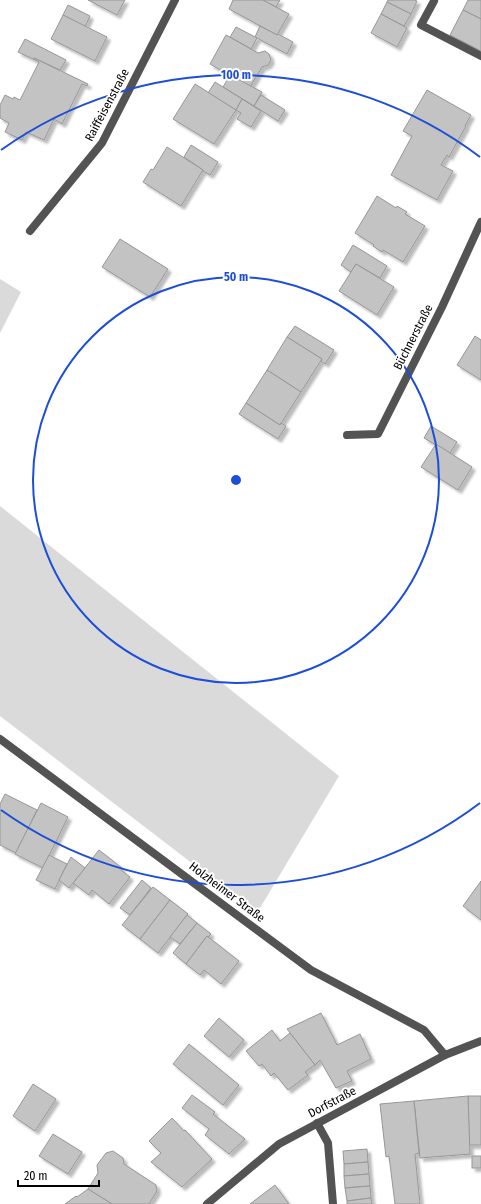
<svg xmlns="http://www.w3.org/2000/svg" width="481" height="1204" font-family="'Fira Sans Condensed',sans-serif">
  <style>
    .green { fill: #dadada }
    .building { fill: #c3c3c3; stroke: #979797; filter: url(#shadow) }
    .lines { fill: none; stroke-linecap: round; stroke-linejoin: round }
    .service { stroke: #535353; stroke-width: 8 }
    .minor { stroke: #535353; stroke-width: 8 }
    .ring { fill: none; stroke: #1d4ed8; stroke-width: 2 }
    .labels { text-anchor: middle; dominant-baseline: central; stroke-width: 4; stroke-linejoin: round; paint-order: stroke }
    .street-label { font-size: 12px; fill: #000; stroke: #fff }
    .centre { fill: #1d4ed8; stroke: #fff; stroke-width: 2 }
    .ring-label { font-size: 12px; text-anchor: middle; font-weight: bold; fill: #1d4ed8; stroke: #fff; stroke-width: 4; stroke-linejoin: round; paint-order: stroke }
  </style>
  <defs>
    <filter id="shadow"><feDropShadow dx="3.5" dy="3.5" stdDeviation="1" flood-color="#0004"/></filter>
  </defs>
  <rect width="100%" height="100%" fill="#fff"/>
  <g class="green">
    <polygon points="0,279 21,292 0,333"/>
    <polygon points="0,506 339,776 257,913 0,716"/>
  </g>
  <g class="building">
    <polygon points="88,0 125,0 117,15"/>
    <polygon points="233,0 263,0 289,14 277,35 229,9"/>
    <polygon points="263,0 280,0 276,7"/>
    <polygon points="388,0 414,0 417,1 411,14 387,2"/>
    <polygon points="468,0 481,0 481,19 463,10"/>
    <polygon points="387,2 411,14 404,26 381,14"/>
    <polygon points="68,5 90,16 85,27 63,15"/>
    <polygon points="463,10 481,19 481,51 450,35"/>
    <polygon points="381,14 407,28 397,47 371,33"/>
    <polygon points="63,15 107,37 95,61 51,39"/>
    <polygon points="260,26 277,35 278,34 293,42 287,54 255,37"/>
    <polygon points="236,27 257,38 251,49 230,37"/>
    <polygon points="226,35 258,53 265,51 269,54 271,60 268,65 262,67 250,87 210,64"/>
    <polygon points="25,39 66,60 60,70 34,58 33,59 18,52"/>
    <polygon points="34,58 88,84 87,86 82,84 62,124 54,119 44,140 26,132 22,140 5,132 9,123 0,118 0,105 5,95 13,99 14,97 20,100 39,62 33,59"/>
    <polygon points="230,75 262,92 254,106 223,87"/>
    <polygon points="215,82 242,99 236,110 208,93"/>
    <polygon points="195,84 236,110 214,144 173,119"/>
    <polygon points="427,90 471,115 465,126 466,126 449,157 447,155 441,165 453,171 437,200 391,175 412,136 403,131"/>
    <polygon points="261,95 285,110 278,121 254,106"/>
    <polygon points="242,99 261,111 251,127 237,119 241,113 236,110"/>
    <polygon points="191,145 218,162 210,175 203,171 203,170 184,157"/>
    <polygon points="167,147 203,170 181,206 143,182 151,169 153,170"/>
    <polygon points="377,196 396,208 397,206 407,212 405,214 425,226 403,262 383,250 382,252 373,246 374,245 355,233"/>
    <polygon points="120,239 168,269 150,297 102,267"/>
    <polygon points="353,245 387,266 380,278 356,264 351,272 341,265"/>
    <polygon points="356,264 394,287 377,315 339,291"/>
    <polygon points="295,326 334,350 325,364 321,361 322,359 287,337"/>
    <polygon points="475,336 481,340 481,380 457,365"/>
    <polygon points="287,337 322,359 301,392 267,370"/>
    <polygon points="267,370 301,392 280,425 246,403"/>
    <polygon points="246,403 280,425 281,423 286,426 278,439 239,414"/>
    <polygon points="431,426 457,442 450,453 424,438"/>
    <polygon points="436,444 472,467 458,490 421,467"/>
    <polygon points="5,794 37,810 16,853 0,845 0,804"/>
    <polygon points="41,803 68,817 43,868 15,854"/>
    <polygon points="99,850 122,868 121,870 130,877 109,904 92,890 89,895 73,883"/>
    <polygon points="49,855 67,864 55,889 36,880"/>
    <polygon points="71,857 85,868 69,888 59,880"/>
    <polygon points="142,880 151,888 130,915 120,908"/>
    <polygon points="481,881 481,920 463,906"/>
    <polygon points="153,887 170,900 140,939 122,925"/>
    <polygon points="170,900 188,914 158,953 140,939"/>
    <polygon points="187,915 197,923 180,944 170,937"/>
    <polygon points="197,923 211,934 208,937 207,936 186,964 173,953"/>
    <polygon points="207,936 239,961 221,984 204,970 200,975 186,964"/>
    <polygon points="321,1013 337,1045 360,1034 371,1059 347,1071 352,1081 336,1088 320,1060 315,1065 287,1029"/>
    <polygon points="219,1018 244,1040 229,1057 204,1036"/>
    <polygon points="272,1030 280,1041 290,1033 315,1065 305,1072 308,1075 288,1090 274,1073 271,1076 262,1064 259,1066 246,1051"/>
    <polygon points="189,1044 239,1085 223,1105 173,1064"/>
    <polygon points="33,1084 56,1099 35,1131 13,1116"/>
    <polygon points="192,1095 215,1112 213,1114 245,1139 229,1154 205,1135 209,1129 182,1108"/>
    <polygon points="468,1096 481,1096 481,1145 469,1145"/>
    <polygon points="468,1096 470,1154 420,1158 414,1101"/>
    <polygon points="414,1101 419,1153 415,1154 420,1204 395,1204 389,1156 386,1157 380,1104"/>
    <polygon points="172,1118 184,1131 185,1130 212,1159 182,1187 151,1162 161,1153 149,1141"/>
    <polygon points="53,1134 82,1152 68,1174 39,1156"/>
    <polygon points="367,1149 368,1162 344,1164 343,1151"/>
    <polygon points="113,1151 123,1158 124,1164 156,1185 157,1191 149,1204 112,1204 88,1189 98,1173 97,1165 106,1153"/>
    <rect x="472" y="1156" width="9" height="12"/>
    <polygon points="368,1162 369,1174 344,1176 344,1164"/>
    <polygon points="369,1174 370,1186 345,1188 344,1176"/>
    <polygon points="275,1185 289,1204 250,1204"/>
    <polygon points="370,1186 371,1198 347,1201 345,1188"/>
    <polygon points="88,1189 112,1204 65,1204 76,1196 77,1197"/>
    <polygon points="371,1198 372,1204 347,1204 347,1201"/>
  </g>
  <g class="lines">
    <g class="service">
      <polyline points="434,1 421,25 481,56"/>
      <polyline points="317,1123 328,1143 333,1204"/>
    </g>
    <g class="minor">
      <polyline points="30,231 102,143 175,0"/>
      <polyline points="347,435 378,434 442,307 481,222"/>
      <polyline points="0,739 311,970 424,1030 445,1055"/>
      <polyline points="207,1204 279,1144 445,1055 481,1041"/>
    </g>
  </g>
  <g class="ring">
    <circle cx="236" cy="480" r="203"/>
    <path d="M480 803A405 405 0 0 1 1 810M1 150A405 405 0 0 1 480 157"/>
  </g>
  <g class="labels">
    <g class="street-label">
      <text transform="translate(107 105) rotate(-62)">Raiffeisenstraße</text>
      <text transform="translate(413 337) rotate(-63)">Büchnerstraße</text>
      <text transform="translate(227 892) rotate(37)">Holzheimer Straße</text>
      <text transform="translate(332 1102) rotate(-28)">Dorfstraße</text>
    </g>
  </g>
  <circle cx="236" cy="480" r="6" class="centre"/>
  <g class="ring-label">
    <text x="236" y="79">100 m</text>
    <text x="236" y="281">50 m</text>
  </g>
  <path d="M18 1180v6h81v-6" fill="none" stroke="#000000" stroke-width="2"/>
  <text x="24" y="1180" font-size="12" fill="#000000" stroke="#ffffff" stroke-width="3" paint-order="stroke">20 m</text>
</svg>
